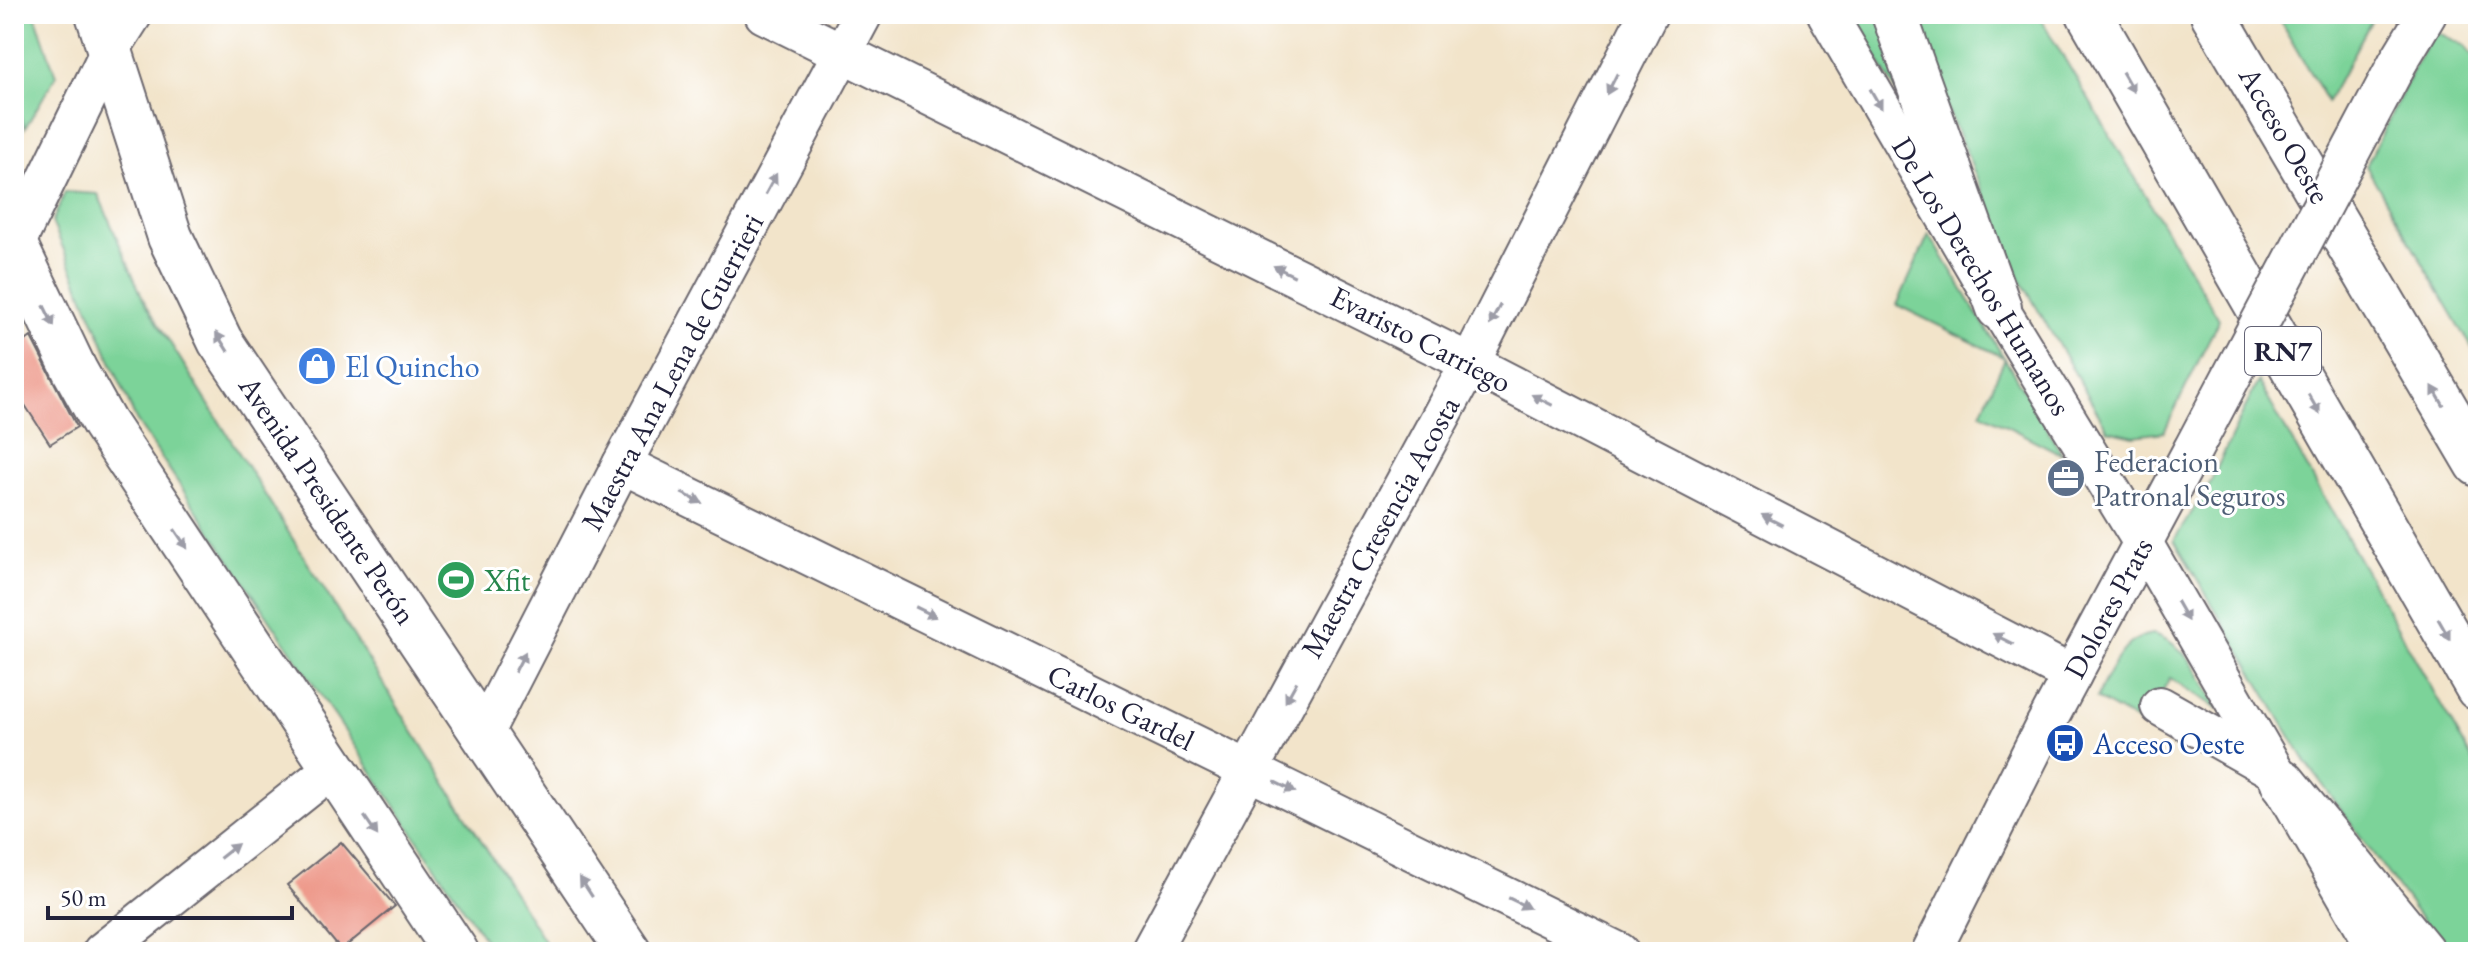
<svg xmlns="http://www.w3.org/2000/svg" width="2492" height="966" font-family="'EB Garamond',serif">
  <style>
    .green { fill: #7bd399; stroke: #4e7a6a; stroke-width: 2 }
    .building { fill: #ed9586 }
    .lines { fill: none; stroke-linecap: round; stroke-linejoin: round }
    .minor-casing { stroke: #6b666d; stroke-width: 42 }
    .major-casing { stroke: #6b666d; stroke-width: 48 }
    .highway-casing { stroke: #6b666d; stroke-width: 48 }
    .minor { stroke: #fff; stroke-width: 38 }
    .major { stroke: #fff; stroke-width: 44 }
    .highway { stroke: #fff; stroke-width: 44 }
    .minor-bridge-casing { stroke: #6b666d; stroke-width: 42; stroke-linecap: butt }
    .minor-bridge { stroke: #fff; stroke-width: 38 }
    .oneway { fill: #9c9ca7 }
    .labels { text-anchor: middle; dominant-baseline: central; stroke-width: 6; stroke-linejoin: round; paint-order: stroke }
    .shield { fill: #fff; stroke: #646476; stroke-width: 2 }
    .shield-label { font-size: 28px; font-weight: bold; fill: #22223b }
    .street-label { font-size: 30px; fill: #22223b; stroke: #fff }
    .shop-label { font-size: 30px; fill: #366cbe; stroke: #fff; text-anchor: start }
    .service-label { font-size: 30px; fill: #4e5e75; stroke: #fff; text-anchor: start }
    .leisure-label { font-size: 30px; fill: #27864d; stroke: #fff; text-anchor: start }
    .transit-label { font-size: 30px; fill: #164399; stroke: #fff; text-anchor: start }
  </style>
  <rect width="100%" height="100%" fill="#fff"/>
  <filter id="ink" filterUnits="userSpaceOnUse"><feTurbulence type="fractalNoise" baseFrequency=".0125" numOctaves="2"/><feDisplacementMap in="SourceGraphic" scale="16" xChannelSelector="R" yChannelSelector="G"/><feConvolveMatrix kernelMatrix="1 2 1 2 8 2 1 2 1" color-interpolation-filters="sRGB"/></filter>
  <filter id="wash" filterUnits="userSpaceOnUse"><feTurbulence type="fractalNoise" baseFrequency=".006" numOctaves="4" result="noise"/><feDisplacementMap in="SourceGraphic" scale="32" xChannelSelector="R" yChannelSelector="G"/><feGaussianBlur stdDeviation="1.8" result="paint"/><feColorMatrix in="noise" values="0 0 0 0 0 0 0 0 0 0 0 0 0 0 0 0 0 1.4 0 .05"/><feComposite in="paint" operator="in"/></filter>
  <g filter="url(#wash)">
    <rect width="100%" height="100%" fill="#f2e4ca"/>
    <g class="green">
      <polygon points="14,14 35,14 56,76 25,128 14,94"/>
      <polygon points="1852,14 1886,14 1929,149"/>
      <polygon points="1907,14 2038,14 2219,319 2164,432 2134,436 2108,430 2019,277"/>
      <polygon points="2276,14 2375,14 2327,102"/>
      <polygon points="2433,30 2465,46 2478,61 2478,358 2366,166"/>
      <polygon points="65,192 98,194 144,301 551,952 493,952 136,420 52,222"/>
      <polygon points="1929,234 2063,455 1981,413 2005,358 1897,305"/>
      <polygon points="2258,381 2478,770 2478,952 2445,952 2306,762 2174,540 2208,487"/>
      <path d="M2153,634c34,9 50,48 66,75l-49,-31 -27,47 -47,-27c13,-24 26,-61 57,-64z"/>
    </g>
    <g id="blocks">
      <g class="building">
        <polygon points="31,337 77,427 50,444 14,388 14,350"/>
        <polygon points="341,842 395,906 341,950 287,885"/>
      </g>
    </g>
  </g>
  <g filter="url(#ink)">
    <use href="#blocks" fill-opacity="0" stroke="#6b666d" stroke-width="2"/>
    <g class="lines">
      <defs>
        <g id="minor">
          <polyline points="764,14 1470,363 2072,675"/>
          <polyline points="1827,14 1999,308 2143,543 2379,952"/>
          <polyline points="2398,62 2427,14"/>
          <polyline points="14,247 110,50 133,14"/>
          <polyline points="622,464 1619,952"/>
          <polyline points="2160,706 2275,771"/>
          <polyline points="484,732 622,464 863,14"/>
          <polyline points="102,952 333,768"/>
          <polyline points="1150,952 1470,363 1648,14"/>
          <polyline points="1931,952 2042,731 2192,451"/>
        </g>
        <g id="major">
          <polyline points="98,14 170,237 220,341 629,952"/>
          <polyline points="14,243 75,371 104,423 456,952"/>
        </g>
        <g id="highway">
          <polyline points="1894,14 1999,308"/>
          <polyline points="2089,14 2478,688"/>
          <polyline points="2213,14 2478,464"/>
          <polyline points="2283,782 2422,952"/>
        </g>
      </defs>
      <use href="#minor" class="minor-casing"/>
      <use href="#major" class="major-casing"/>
      <use href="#highway" class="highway-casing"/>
      <use href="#minor" class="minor"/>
      <use href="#major" class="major"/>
      <use href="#highway" class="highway"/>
      <defs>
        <polyline id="minor-bridge" points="2192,451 2398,62"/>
      </defs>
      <use href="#minor-bridge" class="minor-bridge-casing"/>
      <use href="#minor-bridge" class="minor-bridge"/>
    </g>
    <defs><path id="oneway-solid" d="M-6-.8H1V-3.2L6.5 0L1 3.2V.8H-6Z" transform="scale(2)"/></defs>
    <g class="oneway">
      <use href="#oneway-solid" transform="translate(2128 82) rotate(60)"/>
      <use href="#oneway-solid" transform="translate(1612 84) rotate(117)"/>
      <use href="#oneway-solid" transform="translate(1876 99) rotate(60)"/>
      <use href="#oneway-solid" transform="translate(771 184) rotate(-62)"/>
      <use href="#oneway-solid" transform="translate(1284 271) rotate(-154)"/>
      <use href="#oneway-solid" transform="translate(1495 315) rotate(117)"/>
      <use href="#oneway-solid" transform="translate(49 316) rotate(64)"/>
      <use href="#oneway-solid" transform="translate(222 342) rotate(-122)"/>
      <use href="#oneway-solid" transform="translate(2438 396) rotate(-120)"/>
      <use href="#oneway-solid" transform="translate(1542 400) rotate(-153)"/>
      <use href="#oneway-solid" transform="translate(2314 404) rotate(60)"/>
      <use href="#oneway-solid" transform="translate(692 498) rotate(26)"/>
      <use href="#oneway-solid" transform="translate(1772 520) rotate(-153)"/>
      <use href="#oneway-solid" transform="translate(181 539) rotate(56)"/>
      <use href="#oneway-solid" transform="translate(2182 611) rotate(60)"/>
      <use href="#oneway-solid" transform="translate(926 612) rotate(26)"/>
      <use href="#oneway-solid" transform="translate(2444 629) rotate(60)"/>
      <use href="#oneway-solid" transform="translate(2003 639) rotate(-153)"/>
      <use href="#oneway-solid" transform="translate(520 662) rotate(-63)"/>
      <use href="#oneway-solid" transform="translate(1291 692) rotate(119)"/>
      <use href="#oneway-solid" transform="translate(1285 787) rotate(26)"/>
      <use href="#oneway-solid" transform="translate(371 826) rotate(56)"/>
      <use href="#oneway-solid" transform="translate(229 851) rotate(-38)"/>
      <use href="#oneway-solid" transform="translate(586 887) rotate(-123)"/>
      <use href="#oneway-solid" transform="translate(1519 903) rotate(26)"/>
    </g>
  </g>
  <defs>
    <symbol id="shop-disc" viewBox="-11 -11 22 22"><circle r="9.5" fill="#3f7fe0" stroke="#fff"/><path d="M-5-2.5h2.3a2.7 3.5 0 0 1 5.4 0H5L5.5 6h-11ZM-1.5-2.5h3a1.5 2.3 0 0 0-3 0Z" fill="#fff"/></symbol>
    <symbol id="office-disc" viewBox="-11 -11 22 22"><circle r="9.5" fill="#5c6f8a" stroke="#fff"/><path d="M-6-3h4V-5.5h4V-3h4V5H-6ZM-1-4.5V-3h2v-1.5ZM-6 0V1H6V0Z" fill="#fff"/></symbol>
    <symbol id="stadium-disc" viewBox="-11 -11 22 22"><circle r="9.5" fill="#2e9e5b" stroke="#fff"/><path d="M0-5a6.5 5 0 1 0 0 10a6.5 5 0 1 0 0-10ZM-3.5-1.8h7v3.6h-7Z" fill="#fff"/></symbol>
    <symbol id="bus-disc" viewBox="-11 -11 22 22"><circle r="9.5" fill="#1a4fb4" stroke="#fff"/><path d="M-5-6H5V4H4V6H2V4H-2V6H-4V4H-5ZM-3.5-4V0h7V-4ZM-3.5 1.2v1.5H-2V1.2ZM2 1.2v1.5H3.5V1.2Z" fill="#fff"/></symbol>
  </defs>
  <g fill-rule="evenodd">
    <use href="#shop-disc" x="295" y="344" width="44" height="44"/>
    <use href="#office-disc" x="2044" y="456" width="44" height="44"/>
    <use href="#stadium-disc" x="434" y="558" width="44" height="44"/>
    <use href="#bus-disc" x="2043" y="721" width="44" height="44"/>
  </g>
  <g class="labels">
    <rect class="shield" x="2245" y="327" width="76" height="48" rx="6"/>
    <g class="shield-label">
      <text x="2283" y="351">RN7</text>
    </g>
    <g class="street-label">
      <text transform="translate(2285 135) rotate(60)">Acceso Oeste</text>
      <text transform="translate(1982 276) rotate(59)">De Los Derechos Humanos</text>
      <text transform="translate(1421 339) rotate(27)">Evaristo Carriego</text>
      <text transform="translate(672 372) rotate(-62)">Maestra Ana Lena de Guerrieri</text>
      <text transform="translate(328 500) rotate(56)">Avenida Presidente Perón</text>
      <text transform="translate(1380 527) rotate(-61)">Maestra Cresencia Acosta</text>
      <text transform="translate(2108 608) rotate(-62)">Dolores Prats</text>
      <text transform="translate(1121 707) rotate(26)">Carlos Gardel</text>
    </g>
    <g class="shop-label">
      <text x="345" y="366">El Quincho</text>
    </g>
    <g class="service-label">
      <text x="2094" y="461">Federacion<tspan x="2094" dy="34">Patronal Seguros</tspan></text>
    </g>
    <g class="leisure-label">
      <text x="484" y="580">Xfit</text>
    </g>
    <g class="transit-label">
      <text x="2093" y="743">Acceso Oeste</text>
    </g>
  </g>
  <rect width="2492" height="966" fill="none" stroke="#fff" stroke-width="48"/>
  <path d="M48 906v12h244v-12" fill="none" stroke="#22223b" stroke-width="4"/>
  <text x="60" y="906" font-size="24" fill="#22223b" stroke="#ffffff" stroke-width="6" paint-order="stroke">50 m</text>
</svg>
